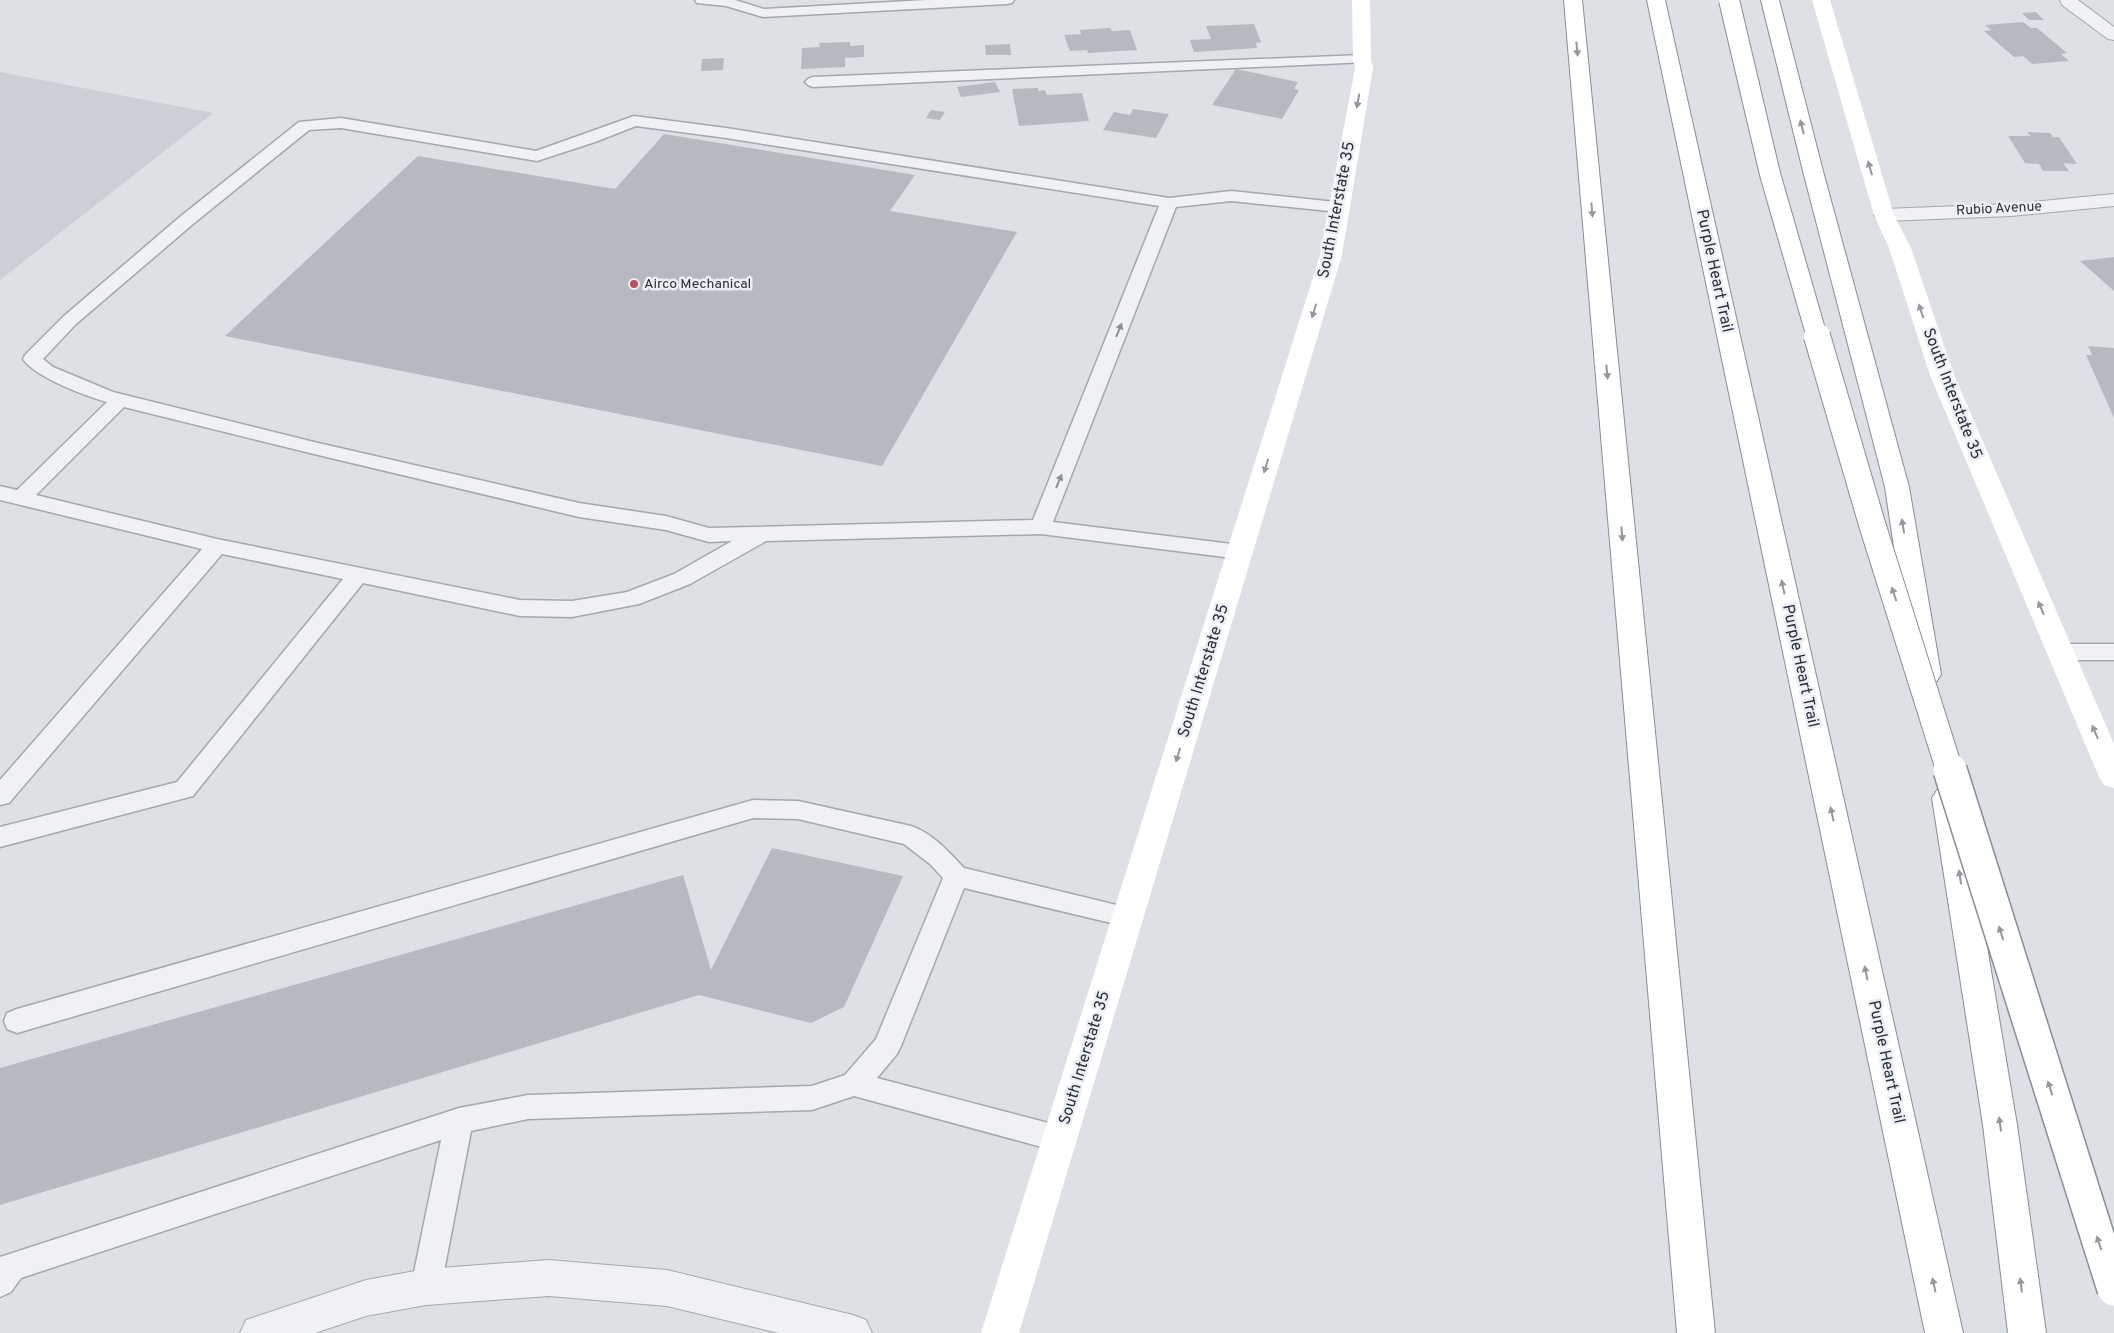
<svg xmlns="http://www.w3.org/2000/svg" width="2114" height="1333" font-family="Overpass,sans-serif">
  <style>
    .built { fill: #cccfd6 }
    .building { fill: #b5bac2 }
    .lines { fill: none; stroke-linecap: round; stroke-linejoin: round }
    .service-casing { stroke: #a3a7ae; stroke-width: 3 }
    .minor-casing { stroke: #a3a7ae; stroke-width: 2 }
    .tertiary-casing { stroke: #a3a7ae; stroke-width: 2 }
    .motorway-casing { stroke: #868e9a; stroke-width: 2 }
    .service { fill: #eff1f4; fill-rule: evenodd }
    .minor { fill: #eff1f4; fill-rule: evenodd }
    .tertiary { fill: #eff1f4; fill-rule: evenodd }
    .secondary { fill: #fff; fill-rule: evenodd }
    .motorway { fill: #fff; fill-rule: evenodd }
    .motorway-bridge-far2-casing { stroke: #868e9a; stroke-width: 22; stroke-linecap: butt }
    .motorway-bridge-far1-casing { stroke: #868e9a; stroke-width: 28; stroke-linecap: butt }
    .motorway-bridge-casing { stroke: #868e9a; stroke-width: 36; stroke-linecap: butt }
    .motorway-bridge-far2 { stroke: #fff; stroke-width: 20 }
    .motorway-bridge-far1 { stroke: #fff; stroke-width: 26 }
    .motorway-bridge { stroke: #fff; stroke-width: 33 }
    .oneway { fill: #94979c }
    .oneway2 { fill: #8c9097 }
    .poi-dot { fill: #bf4e5e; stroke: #eceff3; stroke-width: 2 }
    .labels { text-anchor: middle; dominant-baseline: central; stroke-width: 5; stroke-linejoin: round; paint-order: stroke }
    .far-street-label { font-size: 14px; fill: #282f3a; stroke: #eceff3 }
    .far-poi-label { font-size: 14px; fill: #282f3a; stroke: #eceff3; text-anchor: start }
    .street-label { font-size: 16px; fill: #282f3a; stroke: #eceff3 }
  </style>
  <rect width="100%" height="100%" fill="#dde0e5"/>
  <polygon class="built" points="0,72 213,113 0,280"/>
  <g class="building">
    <polygon points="2036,12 2044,20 2029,20 2022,13"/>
    <polygon points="2023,22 2031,28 2037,28 2067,53 2061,54 2069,61 2032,64 2023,56 2014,57 1984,31 1991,30 1985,25"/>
    <polygon points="1254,24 1261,42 1256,43 1257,48 1194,52 1190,40 1211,39 1206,26"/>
    <polygon points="1110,28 1112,31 1130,30 1137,50 1088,53 1087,50 1070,51 1064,35 1081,34 1080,30"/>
    <polygon points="850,42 850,46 864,45 864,57 845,58 845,67 801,69 802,48 820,47 819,43"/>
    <polygon points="1010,44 1011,55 986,55 985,45"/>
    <polygon points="724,58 723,70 701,71 702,59"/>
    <polygon points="1236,69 1298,82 1294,89 1299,90 1282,119 1212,105"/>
    <polygon points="995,82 1000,92 961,97 957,87"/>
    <polygon points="1038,88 1038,91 1045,90 1047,95 1082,93 1089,121 1019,126 1012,89"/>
    <polygon points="1133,109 1169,114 1156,138 1103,130 1114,112 1130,115"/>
    <polygon points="931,110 945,112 940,120 926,118"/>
    <polygon points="2027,132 2050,133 2053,137 2059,137 2077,164 2063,163 2069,171 2043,171 2039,164 2025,163 2008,136 2031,136"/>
    <polygon points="664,134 915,175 890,211 1017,232 882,466 225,336 418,156 615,189"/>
    <polygon points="2114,257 2114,291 2080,261"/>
    <polygon points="2088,346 2114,348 2114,418 2086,355 2092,355"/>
    <polygon points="772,848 903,876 844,1007 811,1023 699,995 0,1205 0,1068 683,875 711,970"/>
  </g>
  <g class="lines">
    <defs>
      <g id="service">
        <polygon points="695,0 735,0 764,9 927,0 1014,0 1012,3 1007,4 763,17 726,6 697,3"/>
        <polygon points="1362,55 1367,56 1369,59 1367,62 813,87 808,85 805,82 808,79 813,77"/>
        <path d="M634,116l92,12 443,70 62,-7 114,12 2,4 -2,4 -6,1 -108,-11 -55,6 -123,315 187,23 7,2 4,5 -4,5 -7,2 -199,-25 -275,7 -76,43 -51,20 -67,13 -52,-1 -157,-33 -170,213 -193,51v-20l177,-45 166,-203 -121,-25 -213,249 -9,2v-25l202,-231 -202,-49v-14l17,4 90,-88c-22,-6 -72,-25 -84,-43l2,-4 39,-39 117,-100 118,-94 42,-4 195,33zM636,126l90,12 433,68 -126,314 -324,8 -43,-12 -87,-13 -265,-61 -201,-50 -60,-25 -10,-8 33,-35 117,-100 116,-94 32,-2 196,33 58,-19zM124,407l190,47 265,63 87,13 43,12 23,-1 -58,33 -47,18 -55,9 -52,-1 -303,-61 -181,-44z"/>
        <polygon points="2061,644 2114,644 2114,660 2061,660 2053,658 2050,652 2053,646"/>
        <path d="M753,800l45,1 113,25c21,7 38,26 53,42l173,42 4,7 -4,7 -9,3 -164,-39 -63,158 -4,8 -20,24 183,48 10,4 4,9 -4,9 -10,4 -206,-56 -42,14 -284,9 -57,12 -30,156 -4,10 -11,5 -11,-5 -4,-10 30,-147 -420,138 -10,14 -11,5v-40l459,-149 69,-13 284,-9 33,-11 31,-36 67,-161 -13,-14 -26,-20 -106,-25 -45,-1 -736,215 -10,-4 -3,-8 3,-8 10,-4z"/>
      </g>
      <g id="minor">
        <polygon points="2060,0 2078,0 2114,27 2114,40 2108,39 2062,5"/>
        <polygon points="2114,194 2114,206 2011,216 1884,221 1877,219 1874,215 1877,211 1884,209 2011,204"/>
      </g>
      <polygon id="tertiary" points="549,1260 667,1270 853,1315 866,1320 872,1333 778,1333 667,1306 549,1296 426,1305 366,1316 315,1333 240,1333 246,1320 366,1280 426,1269"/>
      <g id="motorway">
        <polygon points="1564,0 1582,0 1715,1333 1677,1333"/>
        <polygon points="1647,0 1665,0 1963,1333 1925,1333"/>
        <polygon points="1761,0 1779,0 1824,175 1909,487 1941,674 1937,681 1927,684 1917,681 1913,674 1885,487 1804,175"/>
        <polygon points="1947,787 1957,790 1962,798 2017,1125 2046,1333 2008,1333 1983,1125 1932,798 1937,790"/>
      </g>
    </defs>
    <use href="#service" class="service-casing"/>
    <use href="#minor" class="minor-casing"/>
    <use href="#tertiary" class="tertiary-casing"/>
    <use href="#motorway" class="motorway-casing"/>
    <use href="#service" class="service"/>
    <use href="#minor" class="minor"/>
    <use href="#tertiary" class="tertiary"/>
    <g class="secondary">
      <polygon points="1352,0 1370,0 1371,59 1373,68 1342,255 1019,1333 981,1333 1320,255 1355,68 1353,59"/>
      <polygon points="1812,0 1830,0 1894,215 1911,248 1954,375 2114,744 2114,788 2104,785 2099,777 1930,375 1889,248 1874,215"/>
    </g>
    <use href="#motorway" class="motorway"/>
    <defs>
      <polyline id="motorway-bridge-far2" points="1729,0 1770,174 1817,337"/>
      <polyline id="motorway-bridge-far1" points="1817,336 1872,524 1950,772"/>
      <polyline id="motorway-bridge" points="1950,770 2114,1289"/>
    </defs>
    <use href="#motorway-bridge-far2" class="motorway-bridge-far2-casing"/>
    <use href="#motorway-bridge-far1" class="motorway-bridge-far1-casing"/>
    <use href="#motorway-bridge" class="motorway-bridge-casing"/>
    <use href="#motorway-bridge-far2" class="motorway-bridge-far2"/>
    <use href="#motorway-bridge-far1" class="motorway-bridge-far1"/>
    <use href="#motorway-bridge" class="motorway-bridge"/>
  </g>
  <defs><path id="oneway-solid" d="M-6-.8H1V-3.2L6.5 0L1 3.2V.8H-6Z" transform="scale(1.25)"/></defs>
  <g class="oneway">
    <use href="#oneway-solid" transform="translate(1577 49) rotate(85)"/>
    <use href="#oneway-solid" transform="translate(1358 101) rotate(100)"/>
    <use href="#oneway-solid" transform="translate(1802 127) rotate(-104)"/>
    <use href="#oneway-solid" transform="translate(1870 168) rotate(-106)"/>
    <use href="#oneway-solid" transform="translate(1592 210) rotate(85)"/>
    <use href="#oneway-solid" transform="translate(1314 311) rotate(107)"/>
    <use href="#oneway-solid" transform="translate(1921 311) rotate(-108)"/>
    <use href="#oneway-solid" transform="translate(1607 372) rotate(85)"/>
    <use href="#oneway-solid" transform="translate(1266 466) rotate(107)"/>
    <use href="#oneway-solid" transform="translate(1903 526) rotate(-99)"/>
    <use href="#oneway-solid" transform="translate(1622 534) rotate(85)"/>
    <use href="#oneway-solid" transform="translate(1783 587) rotate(-102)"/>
    <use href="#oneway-solid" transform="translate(1894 594) rotate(-108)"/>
    <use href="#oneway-solid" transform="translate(2041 608) rotate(-113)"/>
    <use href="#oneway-solid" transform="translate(2095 732) rotate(-113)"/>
    <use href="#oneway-solid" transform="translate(1178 755) rotate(107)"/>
    <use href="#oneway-solid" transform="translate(1832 814) rotate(-102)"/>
    <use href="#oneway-solid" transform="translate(1960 877) rotate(-99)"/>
    <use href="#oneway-solid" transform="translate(2001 933) rotate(-108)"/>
    <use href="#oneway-solid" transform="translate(1866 973) rotate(-102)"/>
    <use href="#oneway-solid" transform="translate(2050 1088) rotate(-108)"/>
    <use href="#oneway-solid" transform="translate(2000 1124) rotate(-98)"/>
    <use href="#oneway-solid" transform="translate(2099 1243) rotate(-108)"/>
    <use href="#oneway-solid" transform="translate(1934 1285) rotate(-102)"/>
    <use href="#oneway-solid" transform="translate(2021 1285) rotate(-97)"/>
  </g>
  <g class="oneway2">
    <use href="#oneway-solid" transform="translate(1119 330) rotate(-68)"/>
    <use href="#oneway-solid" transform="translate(1059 481) rotate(-68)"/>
  </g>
  <circle class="poi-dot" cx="634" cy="284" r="5"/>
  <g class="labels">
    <g class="far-street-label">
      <text transform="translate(1999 209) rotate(-3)">Rubio Avenue</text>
    </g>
    <g class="far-poi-label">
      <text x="644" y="284">Airco Mechanical</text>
    </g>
    <g class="street-label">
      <text transform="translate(1337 210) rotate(-79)">South Interstate 35</text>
      <text transform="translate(1714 271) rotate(78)">Purple Heart Trail</text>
      <text transform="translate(1952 394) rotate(69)">South Interstate 35</text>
      <text transform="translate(1800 666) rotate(78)">Purple Heart Trail</text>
      <text transform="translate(1204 671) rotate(-73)">South Interstate 35</text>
      <text transform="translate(1085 1058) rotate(-73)">South Interstate 35</text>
      <text transform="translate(1886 1062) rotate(78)">Purple Heart Trail</text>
    </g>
  </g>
</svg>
